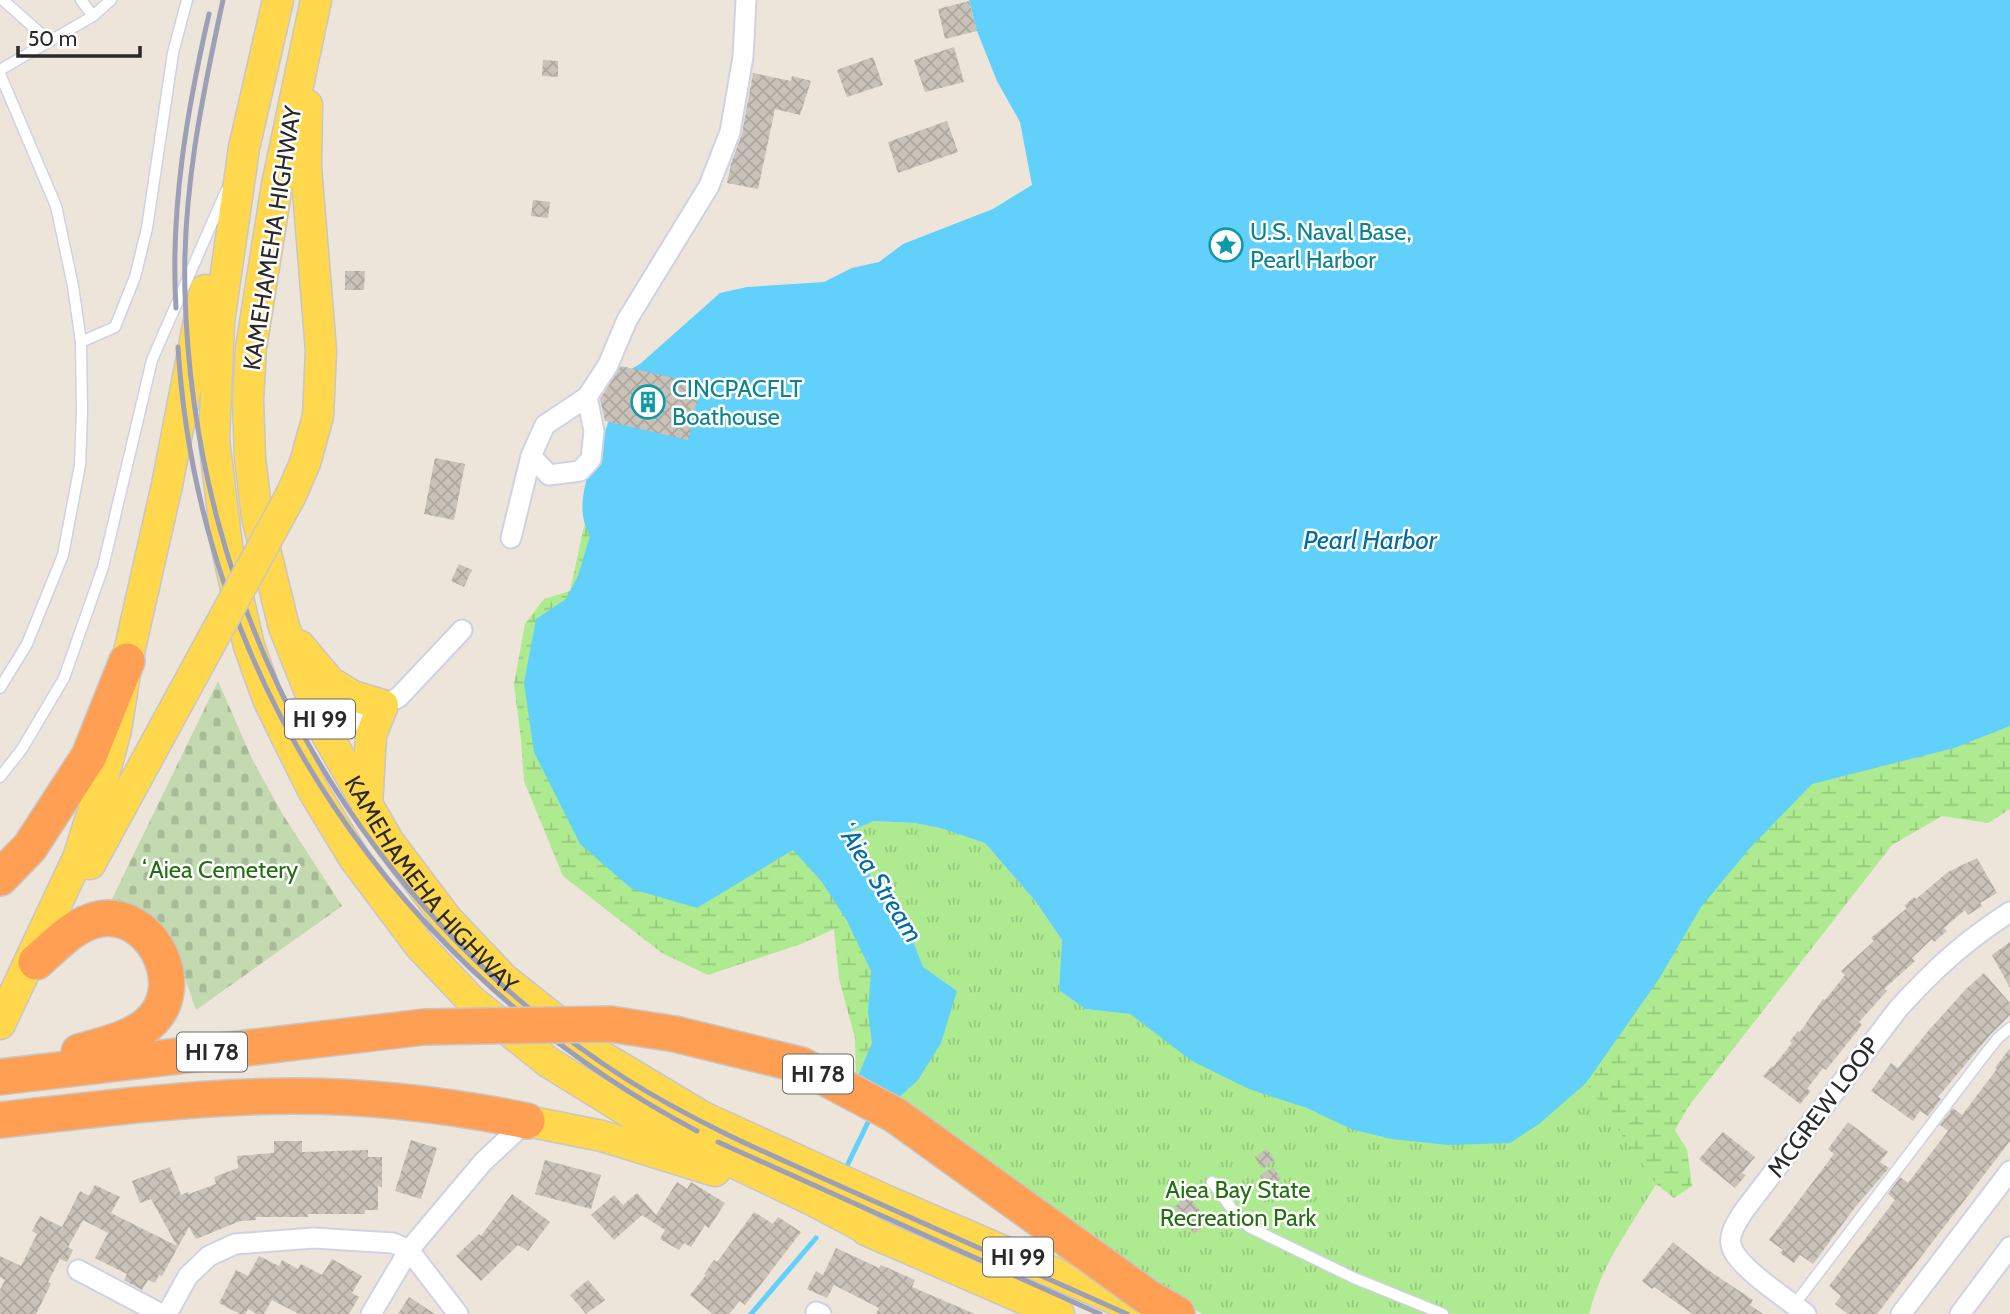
<svg xmlns="http://www.w3.org/2000/svg" width="2010" height="1314" font-family="Cabin,sans-serif">
  <style>
    .wetland { fill: url(#wetland-marsh) }
    .cemetery { fill: url(#cemetery-stones) }
    .park { fill: url(#park-tufts) }
    .water { fill: #61d0fb }
    .lines { fill: none; stroke-linecap: round; stroke-linejoin: round }
    .stream { stroke: #61d0fb; stroke-width: 5 }
    .building { fill: url(#building-cross-hatch) }
    .service-casing { stroke: #cfd2e4; stroke-width: 13 }
    .minor-casing { stroke: #cfd2e4; stroke-width: 23 }
    .primary-casing { stroke: #c7c7c7; stroke-width: 33 }
    .motorway-casing { stroke: #c7c7c7; stroke-width: 38 }
    .service { stroke: #fff; stroke-width: 10 }
    .minor { stroke: #fff; stroke-width: 19 }
    .primary { stroke: #ffd84d; stroke-width: 30 }
    .motorway { stroke: #ff9f53; stroke-width: 35 }
    .rail { stroke: #9c9fb6; stroke-width: 5 }
    .primary-bridge-casing { stroke: #c7c7c7; stroke-width: 33; stroke-linecap: butt }
    .motorway-bridge-casing { stroke: #c7c7c7; stroke-width: 38; stroke-linecap: butt }
    .primary-bridge { stroke: #ffd84d; stroke-width: 30 }
    .motorway-bridge { stroke: #ff9f53; stroke-width: 35 }
    .labels { text-anchor: middle; dominant-baseline: central; stroke-width: 5; stroke-linejoin: round; paint-order: stroke }
    .shield { fill: #fff; stroke: #696969; stroke-width: 2 }
    .shield-label { font-size: 23px; font-weight: bold; fill: #292929 }
    .culture-label { font-size: 24px; fill: #0d838f; stroke: #fff; text-anchor: start }
    .street-label { font-size: 24px; fill: #292929; stroke: #fff }
    .park-label { font-size: 24px; fill: #246e12; stroke: #fff }
    .water-label { font-size: 26px; font-style: italic; fill: #006ba7; stroke: #fff }
  </style>
  <defs>
    <pattern id="wetland-marsh" width="20" height="14" patternUnits="userSpaceOnUse" patternTransform="scale(1.75)"><rect width="20" height="14" fill="#adea90"/><path d="M1 5h8M5 5V1M11 12h8M15 12V8" fill="none" stroke="#95c97c"/></pattern>
    <pattern id="cemetery-stones" width="16" height="16" patternUnits="userSpaceOnUse" patternTransform="scale(1.75)"><rect width="16" height="16" fill="#c3d9af"/><path d="M2 7V4a2 2 0 0 1 4 0v3zM10 15v-3a2 2 0 0 1 4 0v3z" fill="#a8ba97"/></pattern>
    <pattern id="park-tufts" width="24" height="20" patternUnits="userSpaceOnUse" patternTransform="scale(1.75)"><rect width="24" height="20" fill="#adea90"/><path d="M3 7l-1-3M5 7V3M7 7l1-3M15 17l-1-3M17 17v-4M19 17l1-3" fill="none" stroke="#95c97c"/></pattern>
    <pattern id="building-cross-hatch" width="8" height="8" patternUnits="userSpaceOnUse" patternTransform="scale(1.75)"><rect width="8" height="8" fill="#c8c2b9"/><path d="M0 0l8 8M0 8l8-8" fill="none" stroke="#aca79f"/></pattern>
  </defs>
  <rect width="100%" height="100%" fill="#ede5d9"/>
  <g class="wetland">
    <polygon points="595,518 776,829 821,864 891,1004 856,1081 855,1038 839,979 834,929 801,944 708,975 662,953 563,876 524,781 521,739 514,684 525,624 544,599 570,591 584,526"/>
    <path d="M2010,705v104l-22,14 -46,-7 -50,29 -204,262 -13,23 12,20 5,36 -18,12 -18,-14c-25,42 -56,82 -67,130l-76,-200 274,-327z"/>
  </g>
  <path class="cemetery" d="M218,681l35,80 30,54 59,91 -146,104c-13,-35 -24,-89 -63,-105 -6,-3 -15,-3 -22,-4z"/>
  <path class="park" d="M874,821l41,2 25,5 45,15 51,59 26,38 -3,50 26,19 45,5 221,115 220,-34 15,-12 70,101c-25,41 -56,82 -67,130h-387l-341,-223 62,-124 -11,-29 -58,-88 -3,-19z"/>
  <path class="water" d="M969,0h1041v726l-56,22 -142,36 -62,64 -49,59 -42,72 -73,104 -47,41 -29,19 -61,2 -58,-6 -40,-10 -44,-21 -58,-19 -57,-28 -62,-47 -45,-5 -26,-19 3,-50 -26,-38 -51,-59 -45,-15 -25,-5 -41,-2 -23,10 3,19 58,88 11,29 34,24 -16,52 -23,37 -22,20 -40,-19 16,-38 -4,-31 3,-41 -24,-50 -25,-39 -29,-32 -96,58 -65,-19 -52,-45 -46,-92 -10,-69 12,-64 30,-20 12,-23 12,-40c-20,-34 5,-77 17,-110 6,-18 12,-36 17,-53l16,-9 80,-71 27,-6 77,-5 28,-14 27,-6 24,-18 90,-35 39,-24 -12,-63 -23,-41 -20,-50z"/>
  <g class="lines">
    <g class="stream">
      <polyline points="845,1170 871,1116"/>
      <polyline points="751,1314 816,1238"/>
    </g>
  </g>
  <g class="building">
    <polygon points="969,1 977,31 945,39 938,9"/>
    <polygon points="954,47 964,82 925,92 914,60"/>
    <polygon points="873,57 883,85 847,97 837,70"/>
    <polygon points="543,60 558,61 558,77 542,76"/>
    <polygon points="753,73 791,81 792,76 811,81 800,115 775,109 758,189 727,183 731,164 742,134"/>
    <polygon points="947,121 958,152 898,173 888,142"/>
    <polygon points="533,200 550,202 548,218 531,216"/>
    <polygon points="345,271 365,271 364,290 345,290"/>
    <polygon points="621,366 701,384 688,440 605,421 600,399"/>
    <polygon points="435,458 465,464 454,520 424,514"/>
    <polygon points="459,564 472,570 464,587 451,581"/>
    <polygon points="1977,858 1997,893 1980,903 1982,906 1968,915 1965,910 1944,928 1947,931 1934,942 1932,939 1912,958 1915,961 1884,989 1887,991 1859,1022 1862,1025 1826,1070 1823,1068 1807,1089 1811,1091 1800,1104 1763,1076 1772,1066 1773,1067 1792,1043 1790,1041 1798,1031 1800,1032 1823,999 1825,1000 1845,975 1841,971 1874,941 1871,938 1907,908 1904,906 1914,897 1916,899 1948,872"/>
    <polygon points="2010,942 2010,988 1992,955"/>
    <polygon points="1984,973 2010,1003 2010,1015 1990,1035 1938,1097 1941,1099 1928,1116 1920,1111 1913,1121 1871,1091 1891,1063 1898,1068 1929,1030 1966,989"/>
    <polygon points="2010,1048 2010,1141 1877,1314 1848,1314 1835,1304 1841,1296 1829,1286 1895,1200 1888,1194 1900,1177 1908,1183 1948,1131 1940,1125 1953,1108 1962,1115 1997,1069 1995,1068"/>
    <polygon points="1848,1122 1888,1152 1880,1162 1889,1168 1856,1206 1813,1264 1800,1255 1794,1263 1780,1253 1783,1250 1769,1240 1834,1154 1828,1149"/>
    <polygon points="1723,1132 1755,1157 1742,1173 1746,1175 1735,1188 1699,1159"/>
    <polygon points="411,1140 437,1148 421,1199 395,1191"/>
    <polygon points="274,1141 302,1141 302,1152 368,1150 368,1157 382,1157 382,1187 378,1186 378,1210 365,1210 365,1214 308,1214 308,1217 256,1217 256,1220 240,1221 196,1239 189,1227 162,1276 159,1275 155,1283 148,1280 142,1290 124,1280 127,1274 95,1258 108,1233 83,1220 68,1247 73,1250 67,1262 60,1259 48,1282 51,1284 36,1314 0,1314 0,1290 5,1280 0,1277 0,1256 21,1266 37,1234 32,1231 40,1216 62,1227 80,1191 89,1196 95,1185 120,1197 111,1213 177,1246 151,1199 140,1203 132,1181 170,1167 181,1195 188,1192 189,1194 216,1184 214,1177 238,1168 237,1156 274,1153"/>
    <polygon points="1267,1149 1275,1160 1262,1169 1255,1157"/>
    <polygon points="545,1160 601,1175 591,1209 535,1194"/>
    <polygon points="1273,1167 1281,1179 1268,1187 1260,1176"/>
    <polygon points="677,1182 687,1189 691,1182 725,1203 709,1228 705,1225 691,1247 684,1243 679,1250 660,1239 665,1230 642,1215 614,1240 591,1215 614,1195 623,1205 637,1193 656,1215"/>
    <polygon points="512,1194 550,1222 528,1251 518,1245 481,1281 456,1256 479,1234 481,1236"/>
    <polygon points="1189,1196 1209,1223 1194,1234 1174,1207"/>
    <polygon points="754,1212 773,1224 778,1217 801,1232 745,1305 740,1301 729,1314 713,1314 690,1295 706,1275 704,1274 714,1260 717,1262"/>
    <polygon points="1673,1242 1705,1268 1753,1300 1750,1305 1763,1314 1693,1314 1654,1287 1652,1289 1642,1281"/>
    <polygon points="836,1248 879,1268 881,1265 915,1280 912,1287 975,1314 876,1314 879,1308 834,1285 827,1298 807,1289 816,1271 823,1275"/>
    <polygon points="259,1256 279,1266 282,1260 298,1269 301,1264 322,1275 332,1259 362,1276 352,1293 359,1297 349,1314 299,1314 272,1300 264,1314 257,1314 248,1309 245,1314 240,1314 219,1303 236,1270 248,1276"/>
    <polygon points="588,1280 605,1300 586,1314 570,1295"/>
    <polygon points="409,1297 435,1314 398,1314"/>
  </g>
  <g class="lines">
    <defs>
      <g id="service">
        <polyline points="3,0 49,41"/>
        <polyline points="81,0 93,16"/>
        <polyline points="0,70 93,16 111,0"/>
        <polyline points="0,74 56,206 73,286 81,342 82,411 80,465 63,555 27,644 0,688"/>
        <polyline points="81,342 115,327 135,277 147,228 173,53 187,0"/>
        <polyline points="0,777 22,749 64,678 103,567 152,360 226,191"/>
        <polyline points="1212,1182 1235,1213 1249,1227 1354,1278 1443,1314"/>
        <polyline points="1794,1305 1979,1062 1998,1038 2010,1028"/>
      </g>
      <g id="minor">
        <polyline points="531,456 549,475 580,471 591,459 594,431 587,397"/>
        <polyline points="511,538 531,456 545,425 587,397 608,365 627,320 709,186 730,132 743,57 746,0"/>
        <polyline points="327,735 399,697 462,630"/>
        <polyline points="78,1270 161,1314"/>
        <polyline points="816,1312 821,1314"/>
        <polyline points="167,1314 188,1276 209,1256 235,1244 314,1238 393,1243 409,1250 458,1314"/>
        <polyline points="371,1314 409,1250 483,1162 527,1121"/>
        <path d="M1806,1314c-19,-15 -67,-46 -74,-66 -5,-13 5,-26 11,-36l155,-203c36,-40 67,-68 112,-97"/>
        <polyline points="1901,1314 2010,1171"/>
        <polyline points="1960,1314 2010,1247"/>
      </g>
      <g id="primary">
        <polyline points="278,0 244,148 219,322 214,440 228,553 249,646 268,699 291,746 314,792 354,858 420,946 472,1001 548,1062 632,1114 810,1199 884,1238"/>
        <path id="s1" d="M316,0l-39,185 -26,163 -3,52 2,58 7,59 27,110 43,108 62,107 58,77 57,60 97,77 102,61 184,84 263,113"/>
        <polyline points="291,495 305,463 318,416 321,351 306,167 307,105"/>
        <polyline points="300,646 330,682 353,696 383,705 371,735 367,807"/>
        <polyline points="90,864 205,653"/>
        <polyline points="0,1024 78,858 101,786 116,730 127,661 167,485 205,290"/>
        <polyline points="527,1121 602,1136 715,1171"/>
        <polyline points="866,1230 1059,1314"/>
      </g>
      <g id="motorway">
        <polyline points="0,878 30,847 89,756 127,661"/>
        <path d="M36,962c17,-14 34,-34 56,-41 55,-19 102,64 56,103 -19,16 -46,21 -69,28"/>
        <polyline points="0,1077 424,1027"/>
        <path d="M0,1120c83,-9 167,-20 250,-23 91,-4 188,6 277,24"/>
        <polyline points="1149,1298 1177,1314"/>
      </g>
    </defs>
    <use href="#service" class="service-casing"/>
    <use href="#minor" class="minor-casing"/>
    <use href="#primary" class="primary-casing"/>
    <use href="#motorway" class="motorway-casing"/>
    <use href="#service" class="service"/>
    <use href="#minor" class="minor"/>
    <use href="#primary" class="primary"/>
    <use href="#motorway" class="motorway"/>
    <g class="rail">
      <path d="M223,0c-21,97 -41,194 -38,293 9,321 168,610 438,784 69,44 143,76 217,109 95,43 192,85 287,128"/>
      <path d="M176,308c-6,-99 11,-198 33,-294"/>
      <path d="M178,347c21,337 222,627 519,784"/>
      <polyline points="718,1142 1100,1314"/>
    </g>
    <defs>
      <polyline id="primary-bridge" points="205,653 291,495"/>
      <polyline id="motorway-bridge" points="424,1027 610,1024 675,1034 801,1065 895,1115 1149,1298"/>
    </defs>
    <use href="#primary-bridge" class="primary-bridge-casing"/>
    <use href="#motorway-bridge" class="motorway-bridge-casing"/>
    <use href="#primary-bridge" class="primary-bridge"/>
    <use href="#motorway-bridge" class="motorway-bridge"/>
  </g>
  <defs>
    <symbol id="sight-ring" viewBox="-11 -11 22 22"><circle r="9.5" fill="#fff" stroke="#0f9aa8" stroke-width="1.5"/><path d="M0-6L1.8-2.2L6-1.7L2.9 1.2L3.7 5.4L0 3.3L-3.7 5.4L-2.9 1.2L-6-1.7L-1.8-2.2Z" fill="#0f9aa8"/></symbol>
    <symbol id="building-ring" viewBox="-11 -11 22 22"><circle r="9.5" fill="#fff" stroke="#0f9aa8" stroke-width="1.5"/><path d="M-4-6H4V6H1V3H-1V6H-4ZM-2.5-4.3h1.7v1.8h-1.7ZM.8-4.3h1.7v1.8H.8ZM-2.5-1h1.7V.8h-1.7ZM.8-1h1.7V.8H.8Z" fill="#0f9aa8"/></symbol>
  </defs>
  <g fill-rule="evenodd">
    <use href="#sight-ring" x="1207" y="226" width="38" height="38"/>
    <use href="#building-ring" x="629" y="383" width="38" height="38"/>
  </g>
  <g class="labels">
    <g class="shield">
      <rect x="285" y="699.5" width="70" height="39" rx="5"/>
      <rect x="177" y="1032.5" width="70" height="39" rx="5"/>
      <rect x="783" y="1054.5" width="70" height="39" rx="5"/>
      <rect x="983" y="1237.5" width="70" height="39" rx="5"/>
    </g>
    <g class="shield-label">
      <text x="320" y="719">HI 99</text>
      <text x="212" y="1052">HI 78</text>
      <text x="818" y="1074">HI 78</text>
      <text x="1018" y="1257">HI 99</text>
    </g>
    <g class="culture-label">
      <text x="1250" y="231">U.S. Naval Base,<tspan x="1250" dy="28">Pearl Harbor</tspan></text>
      <text x="672" y="388">CINCPACFLT<tspan x="672" dy="28">Boathouse</tspan></text>
    </g>
    <g class="street-label">
      <text transform="translate(272 238) rotate(-81)">KAMEHAMEHA HIGHWAY</text>
      <text stroke="none"><textPath href="#s1" startOffset="936">KAMEHAMEHA HIGHWAY</textPath></text>
      <text transform="translate(1823 1107) rotate(-53)">MCGREW LOOP</text>
    </g>
    <g class="park-label">
      <text x="219" y="869">ʻAiea Cemetery</text>
      <text x="1238" y="1189">Aiea Bay State<tspan x="1238" dy="28">Recreation Park</tspan></text>
    </g>
    <g class="water-label">
      <text x="1370" y="540">Pearl Harbor</text>
      <text transform="translate(880 882) rotate(58)">ʻAiea Stream</text>
    </g>
  </g>
  <path d="M18 46v10h122v-10" fill="none" stroke="#292929" stroke-width="3.5"/>
  <text x="28" y="46" font-size="21" fill="#292929" stroke="#ffffff" stroke-width="5" paint-order="stroke">50 m</text>
</svg>
